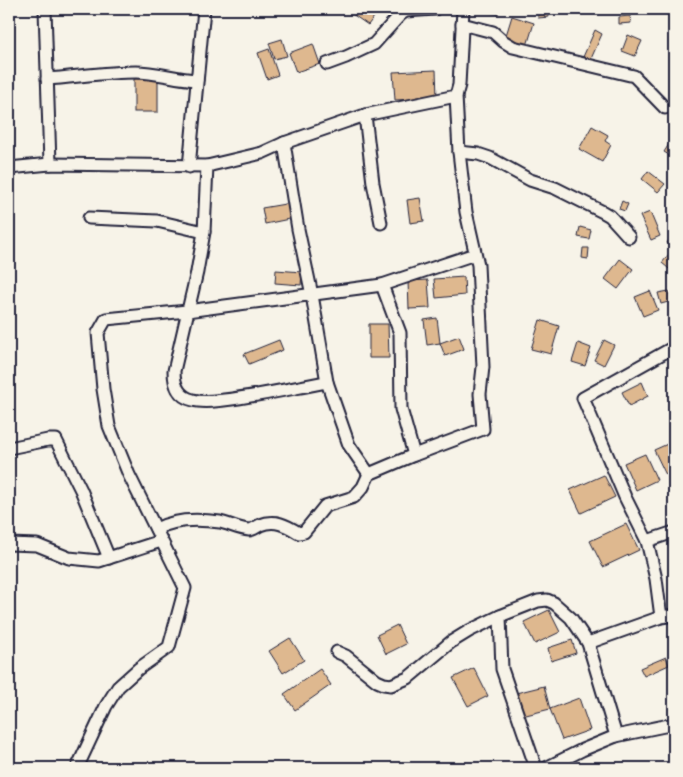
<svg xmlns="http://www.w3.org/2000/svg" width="683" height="777" font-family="Caveat,sans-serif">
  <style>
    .building { fill: #deb88f; stroke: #22223b }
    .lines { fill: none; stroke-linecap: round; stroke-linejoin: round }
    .minor-casing { stroke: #22223b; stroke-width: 15 }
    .minor { stroke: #f7f3e8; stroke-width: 11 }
  </style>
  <rect width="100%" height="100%" fill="#f7f3e8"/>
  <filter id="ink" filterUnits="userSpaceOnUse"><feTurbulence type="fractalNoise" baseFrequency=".02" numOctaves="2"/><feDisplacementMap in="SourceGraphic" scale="10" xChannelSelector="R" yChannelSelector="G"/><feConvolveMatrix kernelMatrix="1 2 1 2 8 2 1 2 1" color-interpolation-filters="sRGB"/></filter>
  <g filter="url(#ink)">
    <g class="building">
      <polygon points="126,9 145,9 145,11 126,12"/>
      <polygon points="345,9 380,9 368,25"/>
      <polygon points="479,9 499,9 498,14 479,10"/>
      <polygon points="548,11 549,17 538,18 538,13"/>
      <polygon points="512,16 534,23 526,49 504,42"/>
      <polygon points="630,16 631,23 619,24 619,17"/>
      <polygon points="670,20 674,20 674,27 669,26"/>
      <polygon points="595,30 602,34 590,61 583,57"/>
      <polygon points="628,35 642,41 635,56 622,51"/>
      <polygon points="282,39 287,56 274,59 269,43"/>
      <polygon points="313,44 320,64 296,72 289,53"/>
      <polygon points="269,49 278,75 267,79 258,53"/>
      <polygon points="436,70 437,98 395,100 393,72"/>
      <rect x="134" y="79" width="24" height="33"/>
      <polygon points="592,126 608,135 605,141 611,145 602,162 579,149"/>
      <polygon points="673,138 674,139 674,158 664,152"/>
      <polygon points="648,171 665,184 658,192 642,179"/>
      <polygon points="420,198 424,221 410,223 407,200"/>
      <polygon points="622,201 628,204 625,211 619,209"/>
      <polygon points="291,203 294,218 265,224 262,208"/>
      <polygon points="650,212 660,236 651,240 640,216"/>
      <polygon points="580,227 591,230 589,239 578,237"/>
      <polygon points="673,234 674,234 674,247 667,243"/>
      <polygon points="583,248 589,248 588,259 582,258"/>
      <polygon points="673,249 674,250 674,273 662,263"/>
      <polygon points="620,259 633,269 618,289 605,279"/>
      <polygon points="276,270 302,272 301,285 275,283"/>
      <polygon points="464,277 465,295 436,298 434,279"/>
      <polygon points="428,280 430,308 409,309 408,281"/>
      <polygon points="650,291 658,310 643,316 635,297"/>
      <polygon points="669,291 672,301 661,304 658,293"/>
      <polygon points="437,318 440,343 427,345 424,320"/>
      <polygon points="540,320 559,326 551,354 531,349"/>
      <polygon points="369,324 388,324 389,358 369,358"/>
      <polygon points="459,336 464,349 445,356 440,343"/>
      <polygon points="279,340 283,350 249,364 244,354"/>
      <polygon points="604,340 614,345 604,365 594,360"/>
      <polygon points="578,343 591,348 585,366 572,362"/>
      <polygon points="642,382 648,396 629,406 622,392"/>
      <polygon points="672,442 674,447 674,471 666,475 654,450"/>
      <polygon points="645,454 657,480 636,490 624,463"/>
      <polygon points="604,475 615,497 581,513 570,490"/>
      <polygon points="626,524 639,550 603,567 590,541"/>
      <polygon points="549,610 560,632 535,644 524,622"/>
      <polygon points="397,625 406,644 386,654 377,635"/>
      <polygon points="290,638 304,660 283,673 269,651"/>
      <polygon points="572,640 576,653 551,661 548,648"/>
      <polygon points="666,657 669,665 644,676 640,668"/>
      <polygon points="474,668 488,696 468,706 453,678"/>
      <polygon points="320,669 331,685 295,710 284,694"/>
      <polygon points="544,686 550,709 522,716 516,693"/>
      <polygon points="579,698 590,730 562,740 550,709"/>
    </g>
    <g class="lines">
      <defs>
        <g id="minor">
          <polyline points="45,9 50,164"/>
          <polyline points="462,24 493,32 503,41 513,47 634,76 665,108"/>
          <polyline points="327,64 346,57 374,44 401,14 406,11 435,9"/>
          <path d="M47,79c29,-2 59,-7 89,-7 21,0 39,7 61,8"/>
          <polyline points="365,115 373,183 381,223"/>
          <polyline points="284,143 298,229 312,295 327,382 349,445 369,474"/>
          <polyline points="459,152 478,154 490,158 530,180 555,188 603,212 610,216 629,237"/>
          <path d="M207,166l-3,66 -7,40 -23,99c0,13 4,26 19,29 10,3 21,1 31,0 35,-4 69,-12 103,-18"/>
          <polyline points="189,167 204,9"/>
          <polyline points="9,168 50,164 207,166 262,153 284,143 365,115 456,96 459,85 463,9"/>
          <polyline points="89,218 157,221 204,232"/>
          <polyline points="382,285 400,333 401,409 414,455"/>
          <polyline points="9,448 48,440 56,440 81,490 109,558"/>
          <path d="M156,529c18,-10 43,-10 64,-7 9,2 19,7 29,8 4,0 7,-3 11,-5 15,-6 26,0 39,8l5,-1 21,-26 29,-9 9,-10 6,-13 45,-19 69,-26 -3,-35 3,-27 -5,-102 -12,-53 -7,-60 -3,-56"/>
          <polyline points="647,541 674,532"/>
          <polyline points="9,544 37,545 69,558 99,561 161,541"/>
          <polyline points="500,616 502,669 536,768"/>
          <polyline points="661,617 656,579 647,541 625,497 583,398 674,347"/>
          <polyline points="588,643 661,617 674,615"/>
          <polyline points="337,652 346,656 377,681 384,684 391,685 408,678 451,642 469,631 500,616 538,601 547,600 554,603 571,618 588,643 616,736 582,750 546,768"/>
          <polyline points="616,736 674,724"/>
          <polyline points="77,768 106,706 118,687 138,669 169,647 185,588 129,475 109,426 103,389 98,333 106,319 187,311 382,285 475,254"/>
        </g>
      </defs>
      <use href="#minor" class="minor-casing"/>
      <use href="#minor" class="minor"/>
    </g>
  </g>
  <rect width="683" height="777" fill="none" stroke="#f7f3e8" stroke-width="30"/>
  <rect x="15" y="15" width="653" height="747" fill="none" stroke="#22223b" stroke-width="2" filter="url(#ink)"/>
</svg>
